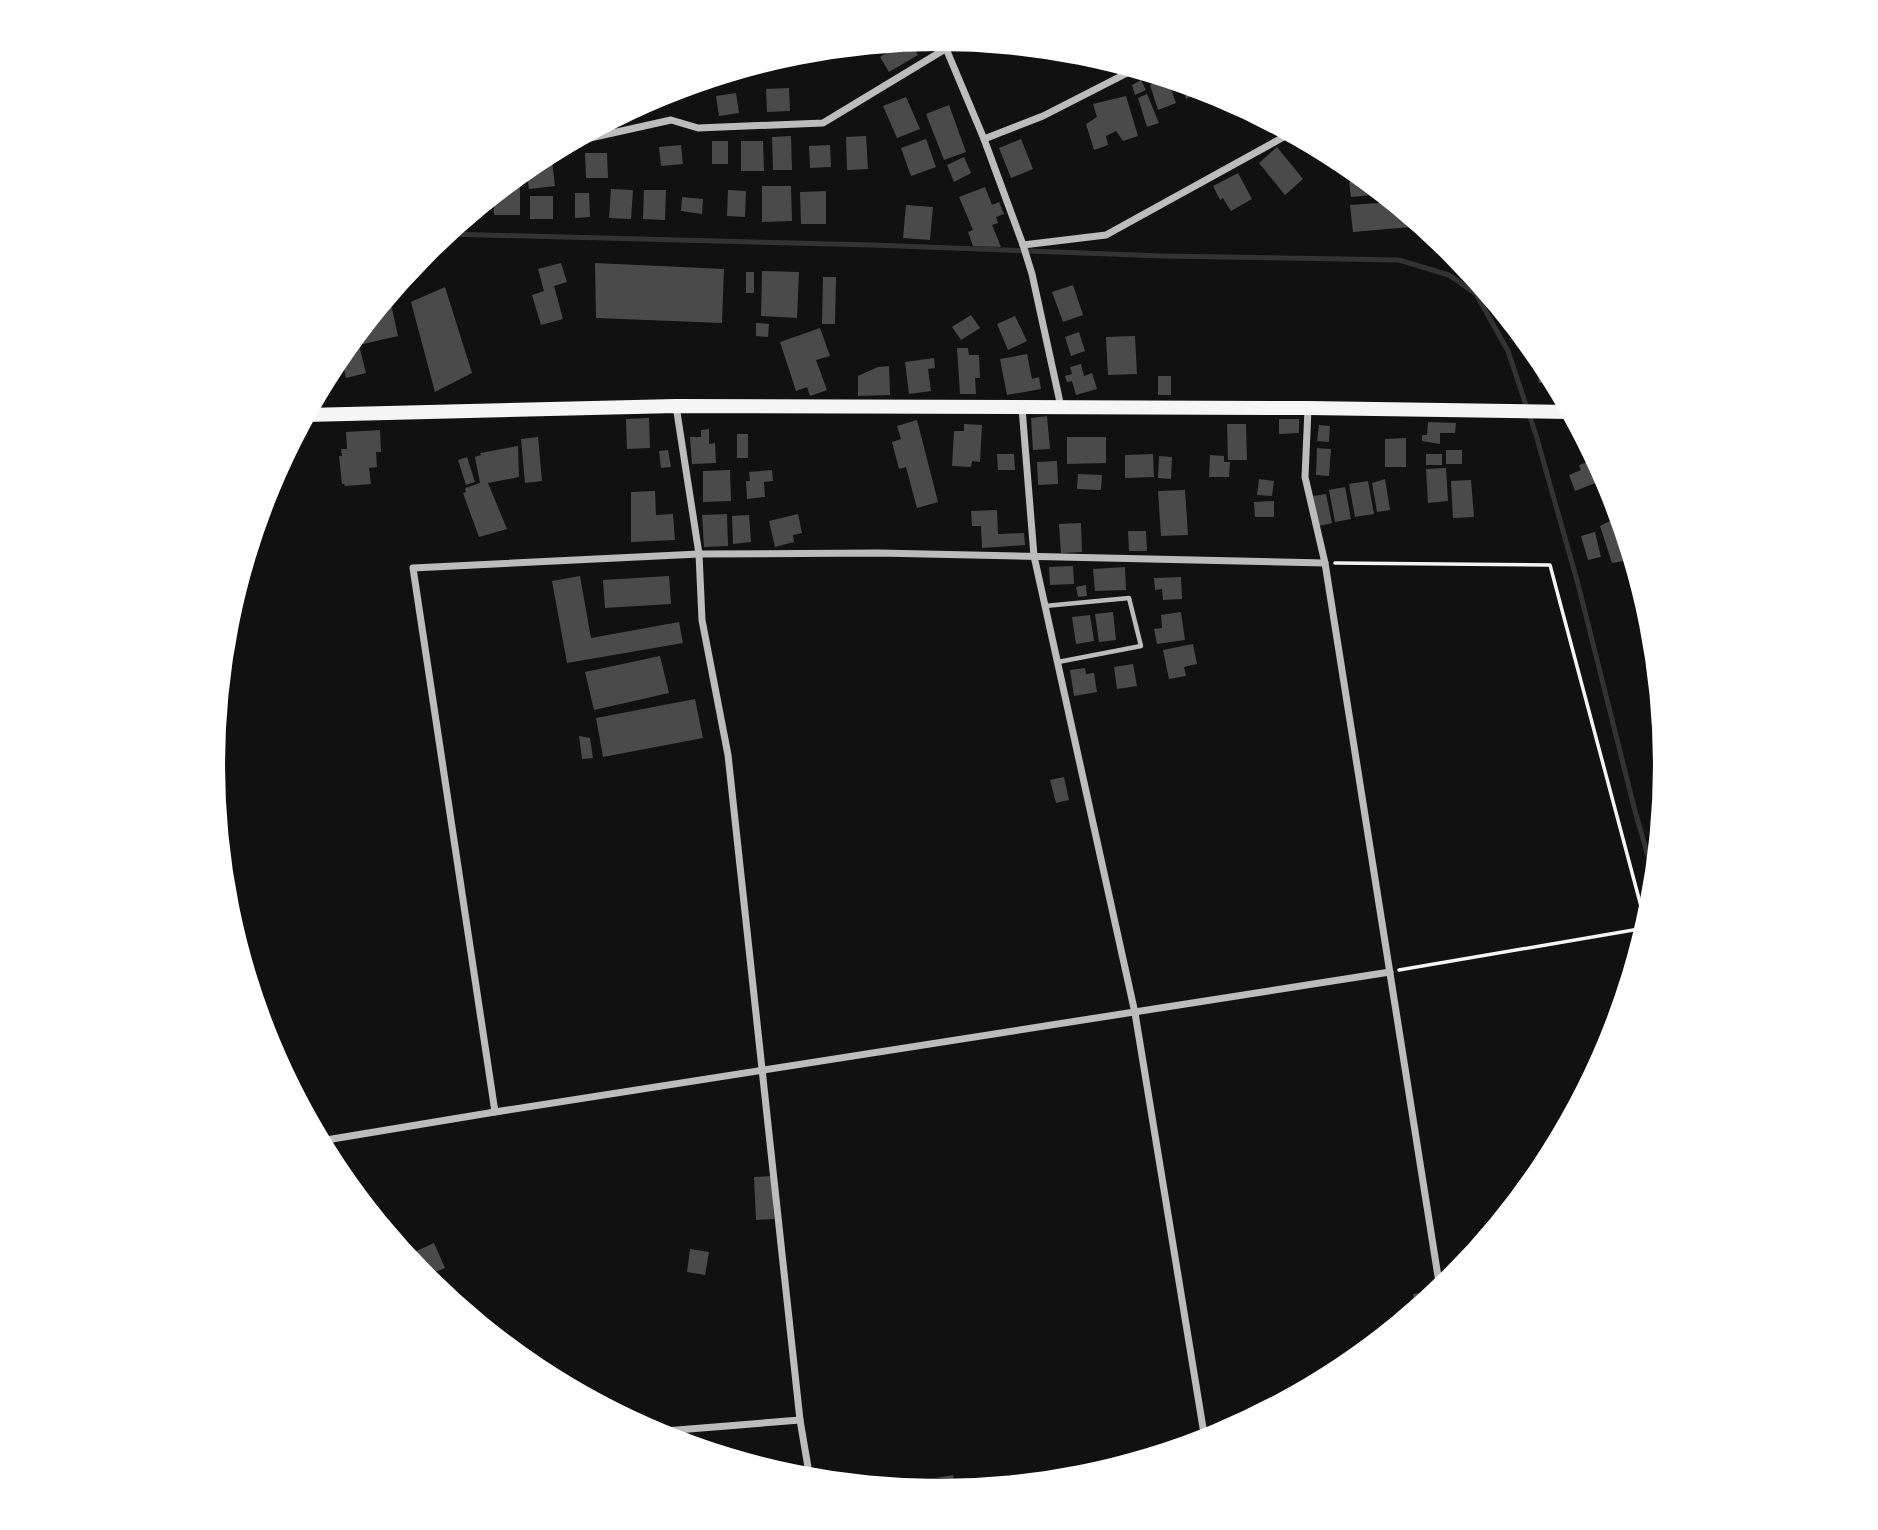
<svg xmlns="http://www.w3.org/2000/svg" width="1878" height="1530" font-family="'PT Sans Narrow',sans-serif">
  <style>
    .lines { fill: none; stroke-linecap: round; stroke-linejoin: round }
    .stream { stroke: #333; stroke-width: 5 }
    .building { fill: #4a4a4a }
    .path { stroke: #f5f5f5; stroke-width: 3.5 }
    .service { stroke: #bcbcbc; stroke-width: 4.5 }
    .minor { stroke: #bcbcbc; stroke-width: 7 }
    .primary { stroke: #f5f5f5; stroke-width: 14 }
  </style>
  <rect width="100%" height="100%" fill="#111"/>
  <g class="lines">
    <polyline class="stream" points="447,234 873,245 1162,256 1399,260 1449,275 1476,294 1508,351 1536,435 1578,584 1635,811 1654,877"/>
  </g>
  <g class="building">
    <polygon points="910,41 918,55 889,72 880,57 905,42"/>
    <polygon points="1141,80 1146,90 1135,95 1132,85"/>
    <polygon points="1160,81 1162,86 1169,83 1176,103 1158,110 1150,85"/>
    <polygon points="1182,83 1206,90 1186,99"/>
    <polygon points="789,88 790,111 767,112 766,89"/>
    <polygon points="736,93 739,113 719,116 716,96"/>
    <polygon points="1147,94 1159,123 1147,127 1138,98"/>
    <polygon points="1126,96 1138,136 1123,141 1116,131 1106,136 1108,145 1094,150 1086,124 1097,117 1093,104"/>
    <polygon points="906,97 920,129 897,138 883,106"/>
    <polygon points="949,105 966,152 944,160 926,114"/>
    <polygon points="791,136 792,170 773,170 772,137"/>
    <polygon points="866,136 868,169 847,170 846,137"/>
    <polygon points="926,139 936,167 911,176 901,148"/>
    <polygon points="1021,139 1033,169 1011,178 999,148"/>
    <rect x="712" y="141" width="16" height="23"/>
    <polygon points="741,141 763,141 764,171 741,171"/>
    <polygon points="681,145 683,164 661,166 659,147"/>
    <polygon points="830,145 831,167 810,168 809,146"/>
    <polygon points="1277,147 1303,179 1285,195 1259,163"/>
    <polygon points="585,153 607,153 608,178 586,178"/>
    <polygon points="964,157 971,173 954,182 947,165"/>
    <polygon points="552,161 555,186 529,189 527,176 534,175 532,164"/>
    <polygon points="1354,170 1383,194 1351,197 1349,182 1355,181"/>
    <polygon points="1238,173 1252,199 1231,211 1223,198 1220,200 1213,186"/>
    <polygon points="511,181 520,181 520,215 494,215 494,195"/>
    <polygon points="762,186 791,186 792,221 762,222"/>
    <polygon points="985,187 992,205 999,202 1004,214 996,217 998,223 992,225 1001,247 973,246 968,232 973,230 959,197"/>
    <polygon points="611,189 633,190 631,219 609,218"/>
    <polygon points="644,190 666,190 665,220 643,219"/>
    <polygon points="728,190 746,191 745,217 727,216"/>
    <polygon points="826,191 826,224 801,224 800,192"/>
    <polygon points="575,193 589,193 590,217 575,218"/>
    <rect x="530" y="196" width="23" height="23"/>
    <polygon points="682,197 703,199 702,214 681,211"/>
    <polygon points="1392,202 1422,226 1353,232 1350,205"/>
    <polygon points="906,205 933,207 930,240 903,238"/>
    <polygon points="561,263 567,282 554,286 563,319 541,325 532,295 544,291 538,269"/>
    <polygon points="595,263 724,269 722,323 596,318"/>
    <polygon points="762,271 799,272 797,318 761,316"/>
    <rect x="746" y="272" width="8" height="21"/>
    <polygon points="823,277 836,277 835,324 822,324"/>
    <polygon points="1073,285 1083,315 1063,322 1052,292"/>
    <polygon points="445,287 472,373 435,392 411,302"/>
    <polygon points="389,295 398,336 359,345 366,373 346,378 341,354"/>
    <polygon points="971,315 980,328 961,340 952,327"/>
    <polygon points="1015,316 1027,341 1008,350 997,324"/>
    <polygon points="756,323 769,324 768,337 756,336"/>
    <polygon points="820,328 830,356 816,360 827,390 810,396 807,387 796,391 780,342"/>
    <polygon points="1079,332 1085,351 1071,356 1065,337"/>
    <polygon points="1135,336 1137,374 1108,375 1106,337"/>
    <polygon points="957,348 968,348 969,355 979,355 980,378 975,378 976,394 960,394"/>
    <polygon points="1536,353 1543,362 1554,382 1539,383"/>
    <polygon points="1027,354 1032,379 1039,377 1041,389 1007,395 1000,359"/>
    <polygon points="934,358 935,368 928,369 931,391 909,394 905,362"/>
    <polygon points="1081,364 1084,376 1092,373 1097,389 1076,395 1072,381 1067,382 1065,376 1072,374 1070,367"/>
    <polygon points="889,366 890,395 858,396 858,376 878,367"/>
    <rect x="1158" y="376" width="13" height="19"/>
    <polygon points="1047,416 1050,449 1033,450 1031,418"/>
    <polygon points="649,418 650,448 627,449 626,419"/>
    <polygon points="1279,419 1299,419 1299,433 1279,434"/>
    <polygon points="917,420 938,502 917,508 906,467 899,469 892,442 901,439 897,426"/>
    <polygon points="1428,422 1456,423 1455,433 1440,433 1440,444 1422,441 1422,435 1427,435"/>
    <polygon points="964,424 982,425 980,462 972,461 971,467 952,466 954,431 964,431"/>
    <polygon points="1227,424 1246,424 1247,460 1228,460"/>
    <polygon points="1319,425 1330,426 1329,442 1317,441"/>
    <polygon points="709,429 709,444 715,443 716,463 692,464 690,437 701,437 701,430"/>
    <polygon points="380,430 381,452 376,452 377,467 369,468 371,484 345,486 344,484 342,484 339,456 342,456 341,449 347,449 346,432"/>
    <rect x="737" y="434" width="11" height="24"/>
    <polygon points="538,437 542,481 525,483 521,439"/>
    <polygon points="1067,437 1106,437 1106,463 1067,464"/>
    <polygon points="1406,438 1406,467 1385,467 1385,439"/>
    <polygon points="518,446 519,477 488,483 507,529 479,537 463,493 466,492 465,488 480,483 475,457 481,455 480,453"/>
    <polygon points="1317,448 1331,449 1329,476 1316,475"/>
    <polygon points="668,450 671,467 661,468 659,451"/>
    <rect x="1446" y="450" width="16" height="14"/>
    <polygon points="997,454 1014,454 1015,470 998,470"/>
    <polygon points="1153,454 1154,477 1125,478 1125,455"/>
    <rect x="1426" y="454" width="16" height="11"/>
    <polygon points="1210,455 1224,456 1224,462 1230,462 1229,477 1209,477"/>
    <polygon points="1159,456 1172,457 1171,479 1158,478"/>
    <polygon points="467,457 475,482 466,485 458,460"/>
    <polygon points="1594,460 1606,479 1575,491 1569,475 1581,470 1579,465"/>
    <polygon points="1057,461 1058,484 1038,485 1037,462"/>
    <polygon points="1446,468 1448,501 1428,503 1426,469"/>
    <polygon points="730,470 731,501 703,502 703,471"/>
    <polygon points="772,470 773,481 764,482 765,497 747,499 746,481 750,481 749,472"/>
    <polygon points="1078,474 1102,475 1101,490 1077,489"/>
    <polygon points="1259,479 1274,481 1272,496 1257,495"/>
    <polygon points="1385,479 1390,510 1377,512 1372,483"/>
    <polygon points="1471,480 1474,517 1453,518 1451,481"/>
    <polygon points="1368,481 1374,514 1355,517 1349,484"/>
    <polygon points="1345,487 1351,519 1335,522 1329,490"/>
    <polygon points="1185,490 1188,535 1161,536 1158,491"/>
    <polygon points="655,491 656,515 673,514 675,540 631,542 631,492"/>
    <polygon points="1326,494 1332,523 1319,526 1313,496"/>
    <polygon points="1274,501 1274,517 1255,517 1254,502"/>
    <polygon points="1617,509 1634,564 1626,567 1624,561 1612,563 1600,526 1610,521 1607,513"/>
    <polygon points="997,510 998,534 1024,533 1025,545 982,548 981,526 972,526 971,511"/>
    <polygon points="727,514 728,546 704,547 702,515"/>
    <polygon points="798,514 802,533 793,535 794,542 775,547 769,521"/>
    <polygon points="749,515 751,542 733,544 732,516"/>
    <polygon points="1081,523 1082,552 1061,553 1059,524"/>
    <polygon points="1128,531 1146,531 1147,551 1129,551"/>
    <polygon points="1595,532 1601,557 1588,560 1581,536"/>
    <polygon points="1073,566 1074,584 1050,585 1049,567"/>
    <polygon points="1125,567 1126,590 1095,591 1093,569"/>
    <polygon points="580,576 591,638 679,622 683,643 567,663 552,581"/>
    <polygon points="669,576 671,604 605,608 603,580"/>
    <polygon points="1181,577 1182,599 1163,600 1162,589 1155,590 1154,578"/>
    <polygon points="1086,585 1087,596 1078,597 1076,587"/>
    <polygon points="1113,612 1116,640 1099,642 1095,614"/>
    <polygon points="1181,612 1185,640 1157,644 1154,629 1162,628 1161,615"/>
    <polygon points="1090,615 1094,641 1076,644 1072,617"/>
    <polygon points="1193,644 1197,664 1184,667 1186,676 1169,679 1163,650"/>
    <polygon points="660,656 669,693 594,710 585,672"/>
    <polygon points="1133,664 1137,686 1117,689 1114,667"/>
    <polygon points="1085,668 1086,674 1094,673 1097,692 1074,696 1070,670"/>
    <polygon points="695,699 703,738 603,757 596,718"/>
    <polygon points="579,736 590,738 593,758 582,759"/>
    <polygon points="1064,777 1069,800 1056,803 1050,780"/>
    <polygon points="772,1176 774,1219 756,1220 754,1177"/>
    <polygon points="434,1243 445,1268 424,1277 401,1249 409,1246 412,1253"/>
    <polygon points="690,1249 709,1252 705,1275 687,1272"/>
    <polygon points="1433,1291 1434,1294 1424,1302 1414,1302 1413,1294"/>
    <polygon points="953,1475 956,1490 939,1491 912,1489 911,1482"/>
  </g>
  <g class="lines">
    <g class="path">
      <polyline points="1335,563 1550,565 1646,925"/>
      <polyline points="1399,970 1645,928"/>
    </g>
    <polyline class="service" points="1045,606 1129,598 1141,646 1058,662"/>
    <g class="minor">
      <polyline points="942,39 984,139 1023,245 1032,274 1061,407"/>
      <polyline points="984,139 1043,116 1135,69"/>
      <polyline points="572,142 671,120 698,128 823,123 947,48"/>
      <polyline points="1023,245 1106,235 1291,133"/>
      <polyline points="676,406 699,554 702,620 728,755 800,1420 810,1479"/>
      <polyline points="1022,408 1034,556 1135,1013 1205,1440"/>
      <polyline points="1308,409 1305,477 1325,563 1440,1289"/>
      <polyline points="495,1112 413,568 699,554 879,553 1325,563"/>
      <polyline points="320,1141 495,1112 1390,972"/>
      <polyline points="652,1432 800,1420"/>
    </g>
    <polyline class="primary" points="306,415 676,406 1308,408 1570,412"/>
  </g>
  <path d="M0 0H1878V1530H0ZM225 765a714 714 0 1 1 1428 0a714 714 0 1 1-1428 0Z" fill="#fff" fill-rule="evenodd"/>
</svg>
